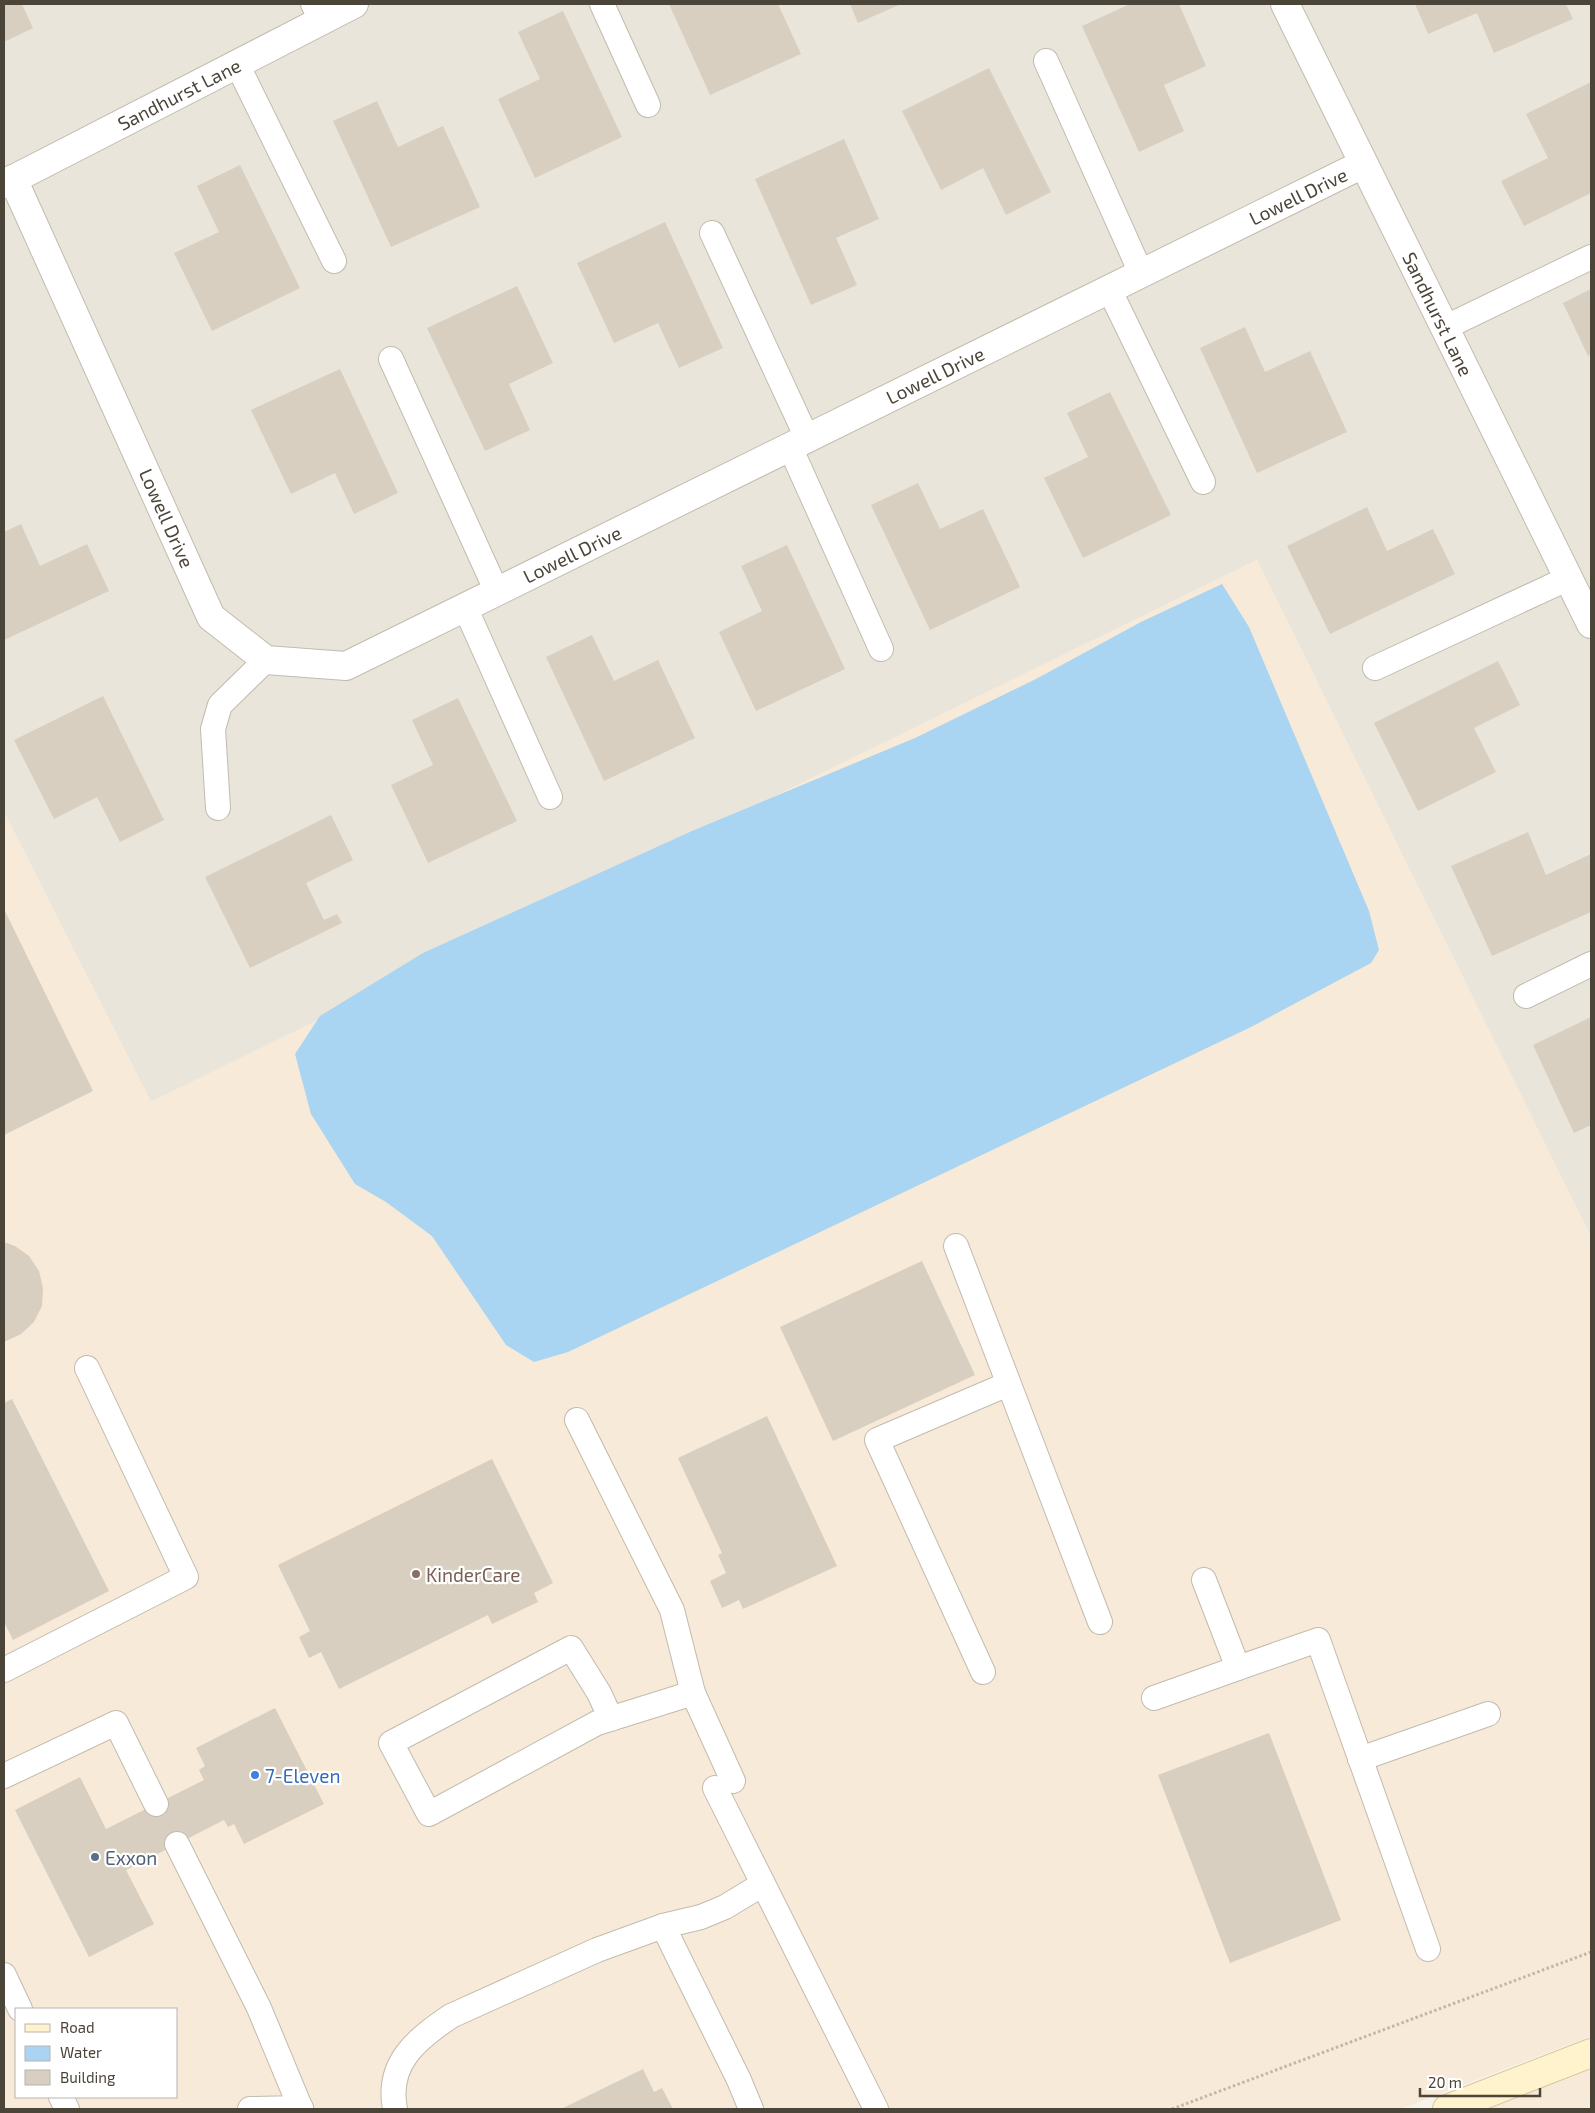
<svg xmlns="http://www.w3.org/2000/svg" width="1595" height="2113" font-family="'Exo 2',sans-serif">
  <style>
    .residential { fill: #eae5da }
    .commercial { fill: #f7ead8; fill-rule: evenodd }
    .water { fill: #a9d4f2 }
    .building { fill: #d8cfc1 }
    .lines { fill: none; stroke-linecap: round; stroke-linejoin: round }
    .service-casing { stroke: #c2bbae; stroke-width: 26 }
    .minor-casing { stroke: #c2bbae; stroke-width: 30 }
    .secondary-casing { stroke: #d6c79b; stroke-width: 30 }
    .path { stroke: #c4b79f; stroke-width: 3; stroke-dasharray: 2.5 2.5; stroke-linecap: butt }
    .service { stroke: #fff; stroke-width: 24 }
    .minor { stroke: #fff; stroke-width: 28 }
    .secondary { stroke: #fff3cd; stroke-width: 28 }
    .education-dot { fill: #8d6e63; stroke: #fff; stroke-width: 2 }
    .shop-dot { fill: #3f7fe0; stroke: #fff; stroke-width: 2 }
    .service-dot { fill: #5c6f8a; stroke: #fff; stroke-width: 2 }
    .labels { text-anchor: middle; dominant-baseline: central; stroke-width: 4.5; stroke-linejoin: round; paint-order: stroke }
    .street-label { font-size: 19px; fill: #4b4439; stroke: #fff }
    .education-label { font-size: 19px; fill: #785e54; stroke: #fff; text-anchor: start }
    .shop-label { font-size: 19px; fill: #366cbe; stroke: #fff; text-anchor: start }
    .service-label { font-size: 19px; fill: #4e5e75; stroke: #fff; text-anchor: start }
  </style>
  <rect width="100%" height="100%" fill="#f6f3ec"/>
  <polygon class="residential" points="4,4 1591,4 1591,1237 1257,560 151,1102 4,812"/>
  <g class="commercial">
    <path d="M1257,560l334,677v799l-191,73h-1396v-1297l147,290zM16,2009h160v88h-160z"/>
    <polygon points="1591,2067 1591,2109 1482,2109"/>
  </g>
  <polygon class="water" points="1222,584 1249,627 1369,911 1379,950 1371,963 1251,1027 568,1352 534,1362 506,1345 432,1236 386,1202 355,1184 311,1114 295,1054 320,1016 423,953 692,831 915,738 1036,679 1141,622"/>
  <g class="building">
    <polygon points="4,4 22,4 33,28 4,42"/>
    <polygon points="669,4 778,4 801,54 710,95"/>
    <polygon points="850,4 901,4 858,23"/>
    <polygon points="1130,4 1179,4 1206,66 1164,85 1184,131 1139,152 1082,26"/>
    <polygon points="1415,4 1566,4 1573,19 1494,53 1477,13 1428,34"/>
    <polygon points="563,11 622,137 535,178 498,99 540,79 518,32"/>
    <polygon points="989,68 1051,192 1006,215 983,168 941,190 902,111"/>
    <polygon points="1591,82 1591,193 1524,226 1501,181 1548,158 1526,114"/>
    <polygon points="377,101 398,147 443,126 480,207 391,247 333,121"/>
    <polygon points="844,139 879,219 836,238 857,285 811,305 755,179"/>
    <polygon points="240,165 300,288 212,331 174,253 219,232 197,186"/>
    <polygon points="665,222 723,348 679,368 658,323 614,343 577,263"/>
    <polygon points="517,286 553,363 509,384 530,430 485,451 427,328"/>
    <polygon points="1591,289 1591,354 1588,356 1563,303"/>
    <polygon points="1245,327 1265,372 1310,351 1347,432 1257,473 1200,348"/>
    <polygon points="340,369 398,493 354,514 335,473 291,494 251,410"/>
    <polygon points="1110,392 1171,515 1083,558 1044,478 1088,457 1067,413"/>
    <polygon points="918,483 940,529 983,509 1020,587 930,630 871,505"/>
    <polygon points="1367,507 1387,551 1433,529 1455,574 1330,634 1287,546"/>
    <polygon points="21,524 40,566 87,544 109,591 4,640 4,532"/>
    <polygon points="787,545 845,669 756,711 719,632 762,611 741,566"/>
    <polygon points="592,635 614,681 658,660 695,738 604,781 546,657"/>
    <polygon points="1498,661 1520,705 1474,728 1496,772 1418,811 1374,723"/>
    <polygon points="103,696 164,820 120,842 97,797 54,819 14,740"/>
    <polygon points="458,698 517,821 428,863 391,785 433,765 412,720"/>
    <polygon points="331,815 353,860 306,883 324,920 337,914 342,923 250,968 205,877"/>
    <polygon points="1528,832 1546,875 1591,854 1591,912 1492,956 1451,866"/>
    <polygon points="4,909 93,1091 4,1135"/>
    <polygon points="1591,1017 1591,1125 1574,1133 1533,1045"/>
    <polygon points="4,1242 15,1246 29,1256 39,1271 43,1288 42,1306 34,1322 21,1334 4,1342"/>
    <polygon points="922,1261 975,1375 833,1441 780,1327"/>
    <polygon points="12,1399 109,1591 13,1640 4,1622 4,1403"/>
    <polygon points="767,1416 837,1566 743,1609 739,1600 722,1608 710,1581 726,1573 718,1555 722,1553 678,1458"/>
    <polygon points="492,1459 553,1583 534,1593 538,1602 492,1624 488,1615 339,1689 321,1652 309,1658 299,1637 310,1631 278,1565"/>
    <polygon points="275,1708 324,1804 244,1844 234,1824 228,1827 224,1820 126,1870 154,1924 89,1957 15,1810 80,1777 106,1829 204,1780 199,1770 205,1766 196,1748"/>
    <polygon points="1269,1733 1341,1920 1230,1963 1158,1775"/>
    <polygon points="643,2069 654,2092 662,2088 673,2109 561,2109"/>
  </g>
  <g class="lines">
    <defs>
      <g id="service">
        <polyline points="313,4 321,20"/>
        <polyline points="602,4 648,105"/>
        <polyline points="1046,61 1141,273"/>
        <polyline points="237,64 334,261"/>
        <polyline points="712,233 807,438"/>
        <polyline points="1109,289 1203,482"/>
        <polyline points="1444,328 1591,257"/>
        <polyline points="391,359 497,592"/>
        <polyline points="790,447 881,649"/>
        <polyline points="465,607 550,797"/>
        <polyline points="1375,668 1569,578"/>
        <polyline points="218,808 213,729 220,705 266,660"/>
        <polyline points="1526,996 1591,964"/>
        <polyline points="956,1246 1100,1622"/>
        <polyline points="577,1420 672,1610 693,1693 733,1781"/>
        <polyline points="1204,1580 1238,1668 1318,1640 1428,1949"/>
        <polyline points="4,1670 186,1577 87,1368"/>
        <polyline points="983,1672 877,1440 1008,1384"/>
        <polyline points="1154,1698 1238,1668"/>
        <polyline points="611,1719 599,1693 571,1648 391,1743 429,1814 597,1723 693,1693"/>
        <polyline points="1360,1759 1488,1714"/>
        <polyline points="4,1776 116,1723 156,1804"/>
        <polyline points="715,1788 876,2109"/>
        <polyline points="177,1844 259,2008 301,2109"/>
        <polyline points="663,1926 739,2080 751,2109"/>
        <polyline points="4,1975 20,2009"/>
        <polyline points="61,2097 67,2109"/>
        <polyline points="250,2109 301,2108"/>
        <path d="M395,2109c-9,-46 22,-70 56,-93l146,-66 66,-24 38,-9 24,-10 38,-23"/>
      </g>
      <g id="minor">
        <polyline points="1285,4 1591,624"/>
        <polyline points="13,179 211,617 266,660 346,666 1363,164"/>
        <polyline points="4,184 354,4"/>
      </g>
      <polyline id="secondary" points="1447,2109 1591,2053"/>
    </defs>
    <use href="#service" class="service-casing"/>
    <use href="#minor" class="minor-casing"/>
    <use href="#secondary" class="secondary-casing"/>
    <polyline class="path" points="1172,2109 1591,1952"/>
    <use href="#service" class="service"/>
    <use href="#minor" class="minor"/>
    <use href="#secondary" class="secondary"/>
  </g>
  <circle class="education-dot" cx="416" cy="1574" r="5"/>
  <circle class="shop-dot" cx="255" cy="1775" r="5"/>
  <circle class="service-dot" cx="95" cy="1857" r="5"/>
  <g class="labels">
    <g class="street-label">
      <text transform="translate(179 94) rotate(-27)">Sandhurst Lane</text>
      <text transform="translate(1298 196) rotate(-26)">Lowell Drive</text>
      <text transform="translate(1438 314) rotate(64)">Sandhurst Lane</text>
      <text transform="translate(935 375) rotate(-26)">Lowell Drive</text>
      <text transform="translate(167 518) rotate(66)">Lowell Drive</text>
      <text transform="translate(572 554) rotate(-26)">Lowell Drive</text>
    </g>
    <g class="education-label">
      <text x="426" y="1574">KinderCare</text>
    </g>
    <g class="shop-label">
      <text x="265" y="1775">7-Eleven</text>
    </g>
    <g class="service-label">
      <text x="105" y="1857">Exxon</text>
    </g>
  </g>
  <rect width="1595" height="2113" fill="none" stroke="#4b4439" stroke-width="10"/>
  <rect x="15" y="2008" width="162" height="90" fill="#ffffff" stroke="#b7b4b0"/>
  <rect x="25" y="2024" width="25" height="8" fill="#fff3cd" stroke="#b7b4b0"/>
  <text x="60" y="2033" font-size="15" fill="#4b4439">Road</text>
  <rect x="25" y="2046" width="25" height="15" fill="#a9d4f2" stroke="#b7b4b0"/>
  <text x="60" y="2058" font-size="15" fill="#4b4439">Water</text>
  <rect x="25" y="2070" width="25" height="15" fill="#d8cfc1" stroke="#b7b4b0"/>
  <text x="60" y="2083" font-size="15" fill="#4b4439">Building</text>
  <path d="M1420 2088v8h120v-8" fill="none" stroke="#4b4439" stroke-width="2.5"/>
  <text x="1428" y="2088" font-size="15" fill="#4b4439" stroke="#ffffff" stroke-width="4" paint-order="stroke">20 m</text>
</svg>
